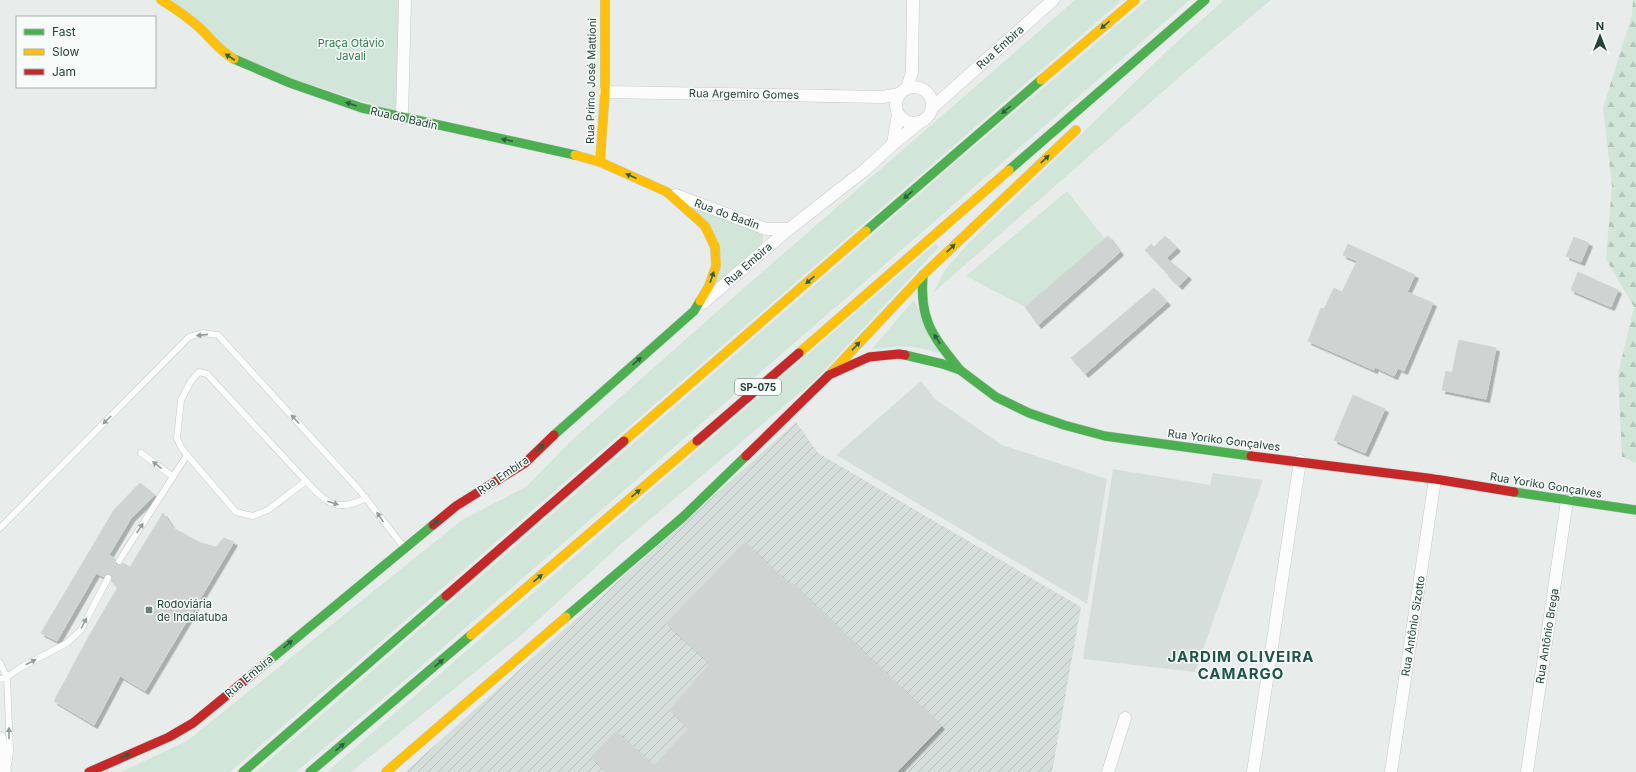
<svg xmlns="http://www.w3.org/2000/svg" width="1636" height="772" font-family="Inter,sans-serif">
  <style>
    .built { fill: #d6dedb }
    .industrial { fill: url(#industrial-furrows) }
    .green { fill: #d1e6d8 }
    .forest { fill: url(#forest-firs) }
    .building { fill: #cfd4d2; stroke: #d1d6d4; filter: url(#shadow) }
    .lines { fill: none; stroke-linecap: round; stroke-linejoin: round }
    .lane-casing { stroke: #c5cac8; stroke-width: 7 }
    .street-casing { stroke: #c5cac8; stroke-width: 13 }
    .fast-casing { stroke: #c3cbc8; stroke-width: 10 }
    .slow-casing { stroke: #c3cbc8; stroke-width: 10 }
    .jam-casing { stroke: #c3cbc8; stroke-width: 10 }
    .lane { stroke: #fcfcfc; stroke-width: 6 }
    .street { stroke: #fcfcfc; stroke-width: 12 }
    .fast { stroke: #4caf50; stroke-width: 9 }
    .slow { stroke: #ffc107; stroke-width: 9 }
    .jam { stroke: #c62828; stroke-width: 9 }
    .oneway { fill: #2e5d40 }
    .oneway2 { fill: #909f9b }
    .poi-dot { fill: #697e78; stroke: #f7fbf9; stroke-width: 1.5 }
    .labels { text-anchor: middle; dominant-baseline: central; stroke-width: 3; stroke-linejoin: round; paint-order: stroke }
    .shield { fill: #f7fbf9; stroke: #637a73; stroke-width: 1 }
    .shield-label { font-size: 10px; font-weight: bold; fill: #24423a }
    .park-label { font-size: 11px; fill: #2d7a4b; stroke: #f7fbf9 }
    .street-label { font-size: 11px; fill: #24423a; stroke: #f7fbf9 }
    .poi-label { font-size: 11px; fill: #24423a; stroke: #f7fbf9; text-anchor: start }
    .district-label { font-size: 15px; font-weight: bold; letter-spacing: 1px; fill: #1f5548; stroke: #f7fbf9 }
  </style>
  <defs>
    <pattern id="industrial-furrows" width="10" height="10" patternUnits="userSpaceOnUse"><rect width="10" height="10" fill="#d6dedb"/><path d="M-1 1l2-2M0 10L10 0M9 11l2-2" fill="none" stroke="#b8c0bd"/></pattern>
    <pattern id="forest-firs" width="22" height="20" patternUnits="userSpaceOnUse"><rect width="22" height="20" fill="#d1e6d8"/><path d="M5 1l3.5 6h-7zM16 11l3.5 6h-7z" fill="#b3c6ba"/></pattern>
    <filter id="shadow"><feDropShadow dx="3.5" dy="3.5" stdDeviation="0" flood-color="#0004"/></filter>
  </defs>
  <rect width="100%" height="100%" fill="#e8edeb"/>
  <g class="built">
    <polygon points="921,381 935,399 1002,445 1107,479 1087,604 836,455"/>
    <polygon points="1113,469 1210,485 1213,473 1263,480 1195,672 1083,659"/>
  </g>
  <polygon class="industrial" points="796,422 818,453 1081,607 1052,772 405,772"/>
  <g class="green">
    <polygon points="170,0 401,0 399,113 235,60"/>
    <polygon points="1075,0 1122,0 230,772 121,772 187,741 462,520 526,487 572,440 721,308"/>
    <polygon points="1147,0 1190,0 418,669 296,772 256,772 970,150"/>
    <polygon points="1224,0 1271,0 1199,60 933,293 945,270 967,245 1170,48"/>
    <polygon points="1067,191 1105,239 1025,307 966,276"/>
    <polygon points="685,202 763,230 763,246 710,297 714,247"/>
    <polygon points="936,243 939,247 815,380 621,544 525,632 351,772 327,772"/>
    <path d="M914,300l25,53c-28,-8 -39,-8 -68,-3z"/>
  </g>
  <polygon class="forest" points="1633,0 1636,0 1636,463 1622,457 1618,374 1634,307 1606,259 1612,186 1603,108 1632,15"/>
  <g class="building">
    <polygon points="1108,236 1120,252 1038,325 1025,307"/>
    <polygon points="1165,236 1177,248 1166,258 1188,276 1179,286 1168,276 1169,275 1145,250 1151,244 1154,247"/>
    <polygon points="1574,237 1589,243 1581,262 1566,256"/>
    <polygon points="1348,244 1415,275 1407,292 1433,303 1404,371 1398,368 1394,376 1375,367 1374,370 1308,341 1321,308 1324,309 1334,288 1342,292 1357,261 1343,255"/>
    <polygon points="1578,272 1618,290 1611,307 1571,290"/>
    <polygon points="1154,288 1167,302 1085,374 1071,358"/>
    <polygon points="1459,340 1496,348 1486,399 1442,390 1446,371 1452,373"/>
    <polygon points="1353,395 1385,409 1365,453 1334,440"/>
    <polygon points="140,483 155,495 131,518 109,555 115,559 115,563 117,565 121,565 123,563 130,567 163,513 173,528 201,543 216,547 224,538 234,542 145,691 120,676 94,725 54,701 89,636 118,587 111,581 112,575 107,574 104,577 96,573 57,641 41,633 114,510"/>
    <polygon points="745,542 790,585 792,583 941,726 897,772 607,772 591,757 616,731 654,766 689,728 670,710 710,663 666,623"/>
  </g>
  <g class="lines">
    <defs>
      <g id="lane">
        <polyline points="141,453 173,477"/>
        <path d="M306,481l-38,29 -15,6 -17,-4 -49,-57 -6,-8 -4,-9 4,-38 10,-19 8,-9 8,2 99,107c19,22 32,32 60,17"/>
        <polyline points="0,528 189,337 202,333 218,335 360,491 403,546"/>
        <polyline points="119,561 187,455"/>
        <polyline points="0,663 7,677 10,752 8,765"/>
        <polyline points="0,679 7,677 20,668 67,643 81,630 108,578"/>
      </g>
      <g id="street">
        <circle cx="914" cy="105" r="18"/>
        <polyline points="907,88 912,72 913,0"/>
        <polyline points="605,92 883,97 899,94"/>
        <polyline points="932,108 1053,0"/>
        <polyline points="402,118 405,0"/>
        <polyline points="893,144 898,114"/>
        <polyline points="676,195 766,229 789,229"/>
        <polyline points="703,303 789,229 866,169 893,144 920,122"/>
        <polyline points="0,738 5,772"/>
        <polyline points="1108,772 1125,718"/>
        <polyline points="1253,772 1300,461"/>
        <polyline points="1391,772 1435,479"/>
        <polyline points="1527,772 1567,501"/>
      </g>
      <g id="fast">
        <polyline points="234,59 290,83 362,108 575,155"/>
        <polyline points="1009,170 1205,0"/>
        <polyline points="866,231 1041,80"/>
        <path d="M923,275c-4,46 10,61 37,95"/>
        <polyline points="905,355 943,364 960,370 996,397 1029,413 1064,425 1105,436 1251,456"/>
        <polyline points="554,435 694,311 700,301"/>
        <polyline points="1514,492 1636,510"/>
        <polyline points="566,617 683,517 746,456"/>
        <polyline points="254,673 433,525"/>
        <polyline points="243,772 446,596"/>
        <polyline points="310,772 471,635"/>
      </g>
      <g id="slow">
        <path d="M161,0c15,9 28,18 41,30 11,11 18,21 32,29"/>
        <polyline points="1041,80 1135,0"/>
        <polyline points="575,155 600,162 667,192 705,226 715,247 716,266 709,286 700,301"/>
        <polyline points="600,162 605,92 605,0"/>
        <polyline points="799,353 1009,170"/>
        <polyline points="829,375 923,275 1076,130"/>
        <polyline points="624,441 866,231"/>
        <polyline points="471,635 697,441"/>
        <polyline points="386,772 566,617"/>
      </g>
      <g id="jam">
        <polyline points="697,441 799,353"/>
        <polyline points="746,456 829,375 869,357 899,354 905,355"/>
        <polyline points="1251,456 1435,479 1514,492"/>
        <polyline points="433,525 456,506 525,463 554,435"/>
        <polyline points="446,596 624,441"/>
        <polyline points="89,772 169,737 193,723 254,673"/>
      </g>
    </defs>
    <use href="#lane" class="lane-casing"/>
    <use href="#street" class="street-casing"/>
    <use href="#fast" class="fast-casing"/>
    <use href="#slow" class="slow-casing"/>
    <use href="#jam" class="jam-casing"/>
    <use href="#lane" class="lane"/>
    <use href="#street" class="street"/>
    <use href="#fast" class="fast"/>
    <use href="#slow" class="slow"/>
    <use href="#jam" class="jam"/>
  </g>
  <defs><path id="oneway-solid" d="M-6-.8H1V-3.2L6.5 0L1 3.2V.8H-6Z"/></defs>
  <g class="oneway">
    <use href="#oneway-solid" transform="translate(1105 25) rotate(140)"/>
    <use href="#oneway-solid" transform="translate(230 57) rotate(-147)"/>
    <use href="#oneway-solid" transform="translate(351 104) rotate(-161)"/>
    <use href="#oneway-solid" transform="translate(1006 110) rotate(140)"/>
    <use href="#oneway-solid" transform="translate(507 140) rotate(-168)"/>
    <use href="#oneway-solid" transform="translate(1045 159) rotate(-43)"/>
    <use href="#oneway-solid" transform="translate(631 176) rotate(-156)"/>
    <use href="#oneway-solid" transform="translate(908 195) rotate(139)"/>
    <use href="#oneway-solid" transform="translate(951 248) rotate(-44)"/>
    <use href="#oneway-solid" transform="translate(712 277) rotate(-71)"/>
    <use href="#oneway-solid" transform="translate(810 280) rotate(139)"/>
    <use href="#oneway-solid" transform="translate(937 339) rotate(-123)"/>
    <use href="#oneway-solid" transform="translate(856 346) rotate(-47)"/>
    <use href="#oneway-solid" transform="translate(637 361) rotate(-41)"/>
    <use href="#oneway-solid" transform="translate(540 448) rotate(-44)"/>
    <use href="#oneway-solid" transform="translate(636 493) rotate(-41)"/>
    <use href="#oneway-solid" transform="translate(435 523) rotate(-39)"/>
    <use href="#oneway-solid" transform="translate(538 578) rotate(-40)"/>
    <use href="#oneway-solid" transform="translate(288 644) rotate(-40)"/>
    <use href="#oneway-solid" transform="translate(439 663) rotate(-40)"/>
    <use href="#oneway-solid" transform="translate(340 747) rotate(-40)"/>
    <use href="#oneway-solid" transform="translate(125 756) rotate(-23)"/>
  </g>
  <g class="oneway2">
    <use href="#oneway-solid" transform="translate(202 335) rotate(174)"/>
    <use href="#oneway-solid" transform="translate(295 419) rotate(-132)"/>
    <use href="#oneway-solid" transform="translate(107 420) rotate(135)"/>
    <use href="#oneway-solid" transform="translate(157 465) rotate(-142)"/>
    <use href="#oneway-solid" transform="translate(333 503) rotate(18)"/>
    <use href="#oneway-solid" transform="translate(380 517) rotate(-124)"/>
    <use href="#oneway-solid" transform="translate(140 528) rotate(-57)"/>
    <use href="#oneway-solid" transform="translate(84 623) rotate(-62)"/>
    <use href="#oneway-solid" transform="translate(31 662) rotate(-27)"/>
    <use href="#oneway-solid" transform="translate(9 733) rotate(-90)"/>
  </g>
  <rect class="poi-dot" x="145" y="606" width="8" height="8" rx="2"/>
  <g class="labels">
    <rect class="shield" x="735" y="379" width="46" height="16" rx="3"/>
    <g class="shield-label">
      <text x="758" y="387">SP-075</text>
    </g>
    <g class="park-label">
      <text x="351" y="43">Praça Otávio<tspan x="351" dy="13">Javali</tspan></text>
    </g>
    <g class="street-label">
      <text transform="translate(1000 47) rotate(-42)">Rua Embira</text>
      <text transform="translate(591 81) rotate(-89)">Rua Primo José Mattioni</text>
      <text transform="translate(744 94) rotate(1)">Rua Argemiro Gomes</text>
      <text transform="translate(404 118) rotate(13)">Rua do Badin</text>
      <text transform="translate(727 214) rotate(20)">Rua do Badin</text>
      <text transform="translate(748 264) rotate(-41)">Rua Embira</text>
      <text transform="translate(1224 440) rotate(7)">Rua Yoriko Gonçalves</text>
      <text transform="translate(503 475) rotate(-34)">Rua Embira</text>
      <text transform="translate(1546 485) rotate(9)">Rua Yoriko Gonçalves</text>
      <text transform="translate(1413 626) rotate(-81)">Rua Antônio Sizotto</text>
      <text transform="translate(1547 636) rotate(-81)">Rua Antônio Brega</text>
      <text transform="translate(249 676) rotate(-40)">Rua Embira</text>
    </g>
    <g class="poi-label">
      <text x="157" y="604">Rodoviária<tspan x="157" dy="13">de Indaiatuba</tspan></text>
    </g>
    <g class="district-label">
      <text x="1241" y="656">JARDIM OLIVEIRA<tspan x="1241" dy="17">CAMARGO</tspan></text>
    </g>
  </g>
  <rect x="16" y="16" width="140" height="72" fill="#f7fbf9" stroke="#a3b1ad"/>
  <rect x="24" y="29" width="20" height="6" fill="#4caf50" stroke="#a3b1ad"/>
  <text x="52" y="36" font-size="12" fill="#24423a">Fast</text>
  <rect x="24" y="49" width="20" height="6" fill="#ffc107" stroke="#a3b1ad"/>
  <text x="52" y="56" font-size="12" fill="#24423a">Slow</text>
  <rect x="24" y="69" width="20" height="6" fill="#c62828" stroke="#a3b1ad"/>
  <text x="52" y="76" font-size="12" fill="#24423a">Jam</text>
  <g transform="translate(1600 36)" stroke="#f7fbf9" stroke-width="3" paint-order="stroke">
  <path d="M0-3L7 15L0 10L-7 15Z" fill="#24423a"/>
  <text y="-6" font-size="11" font-weight="bold" text-anchor="middle" fill="#24423a">N</text>
  </g>
</svg>
